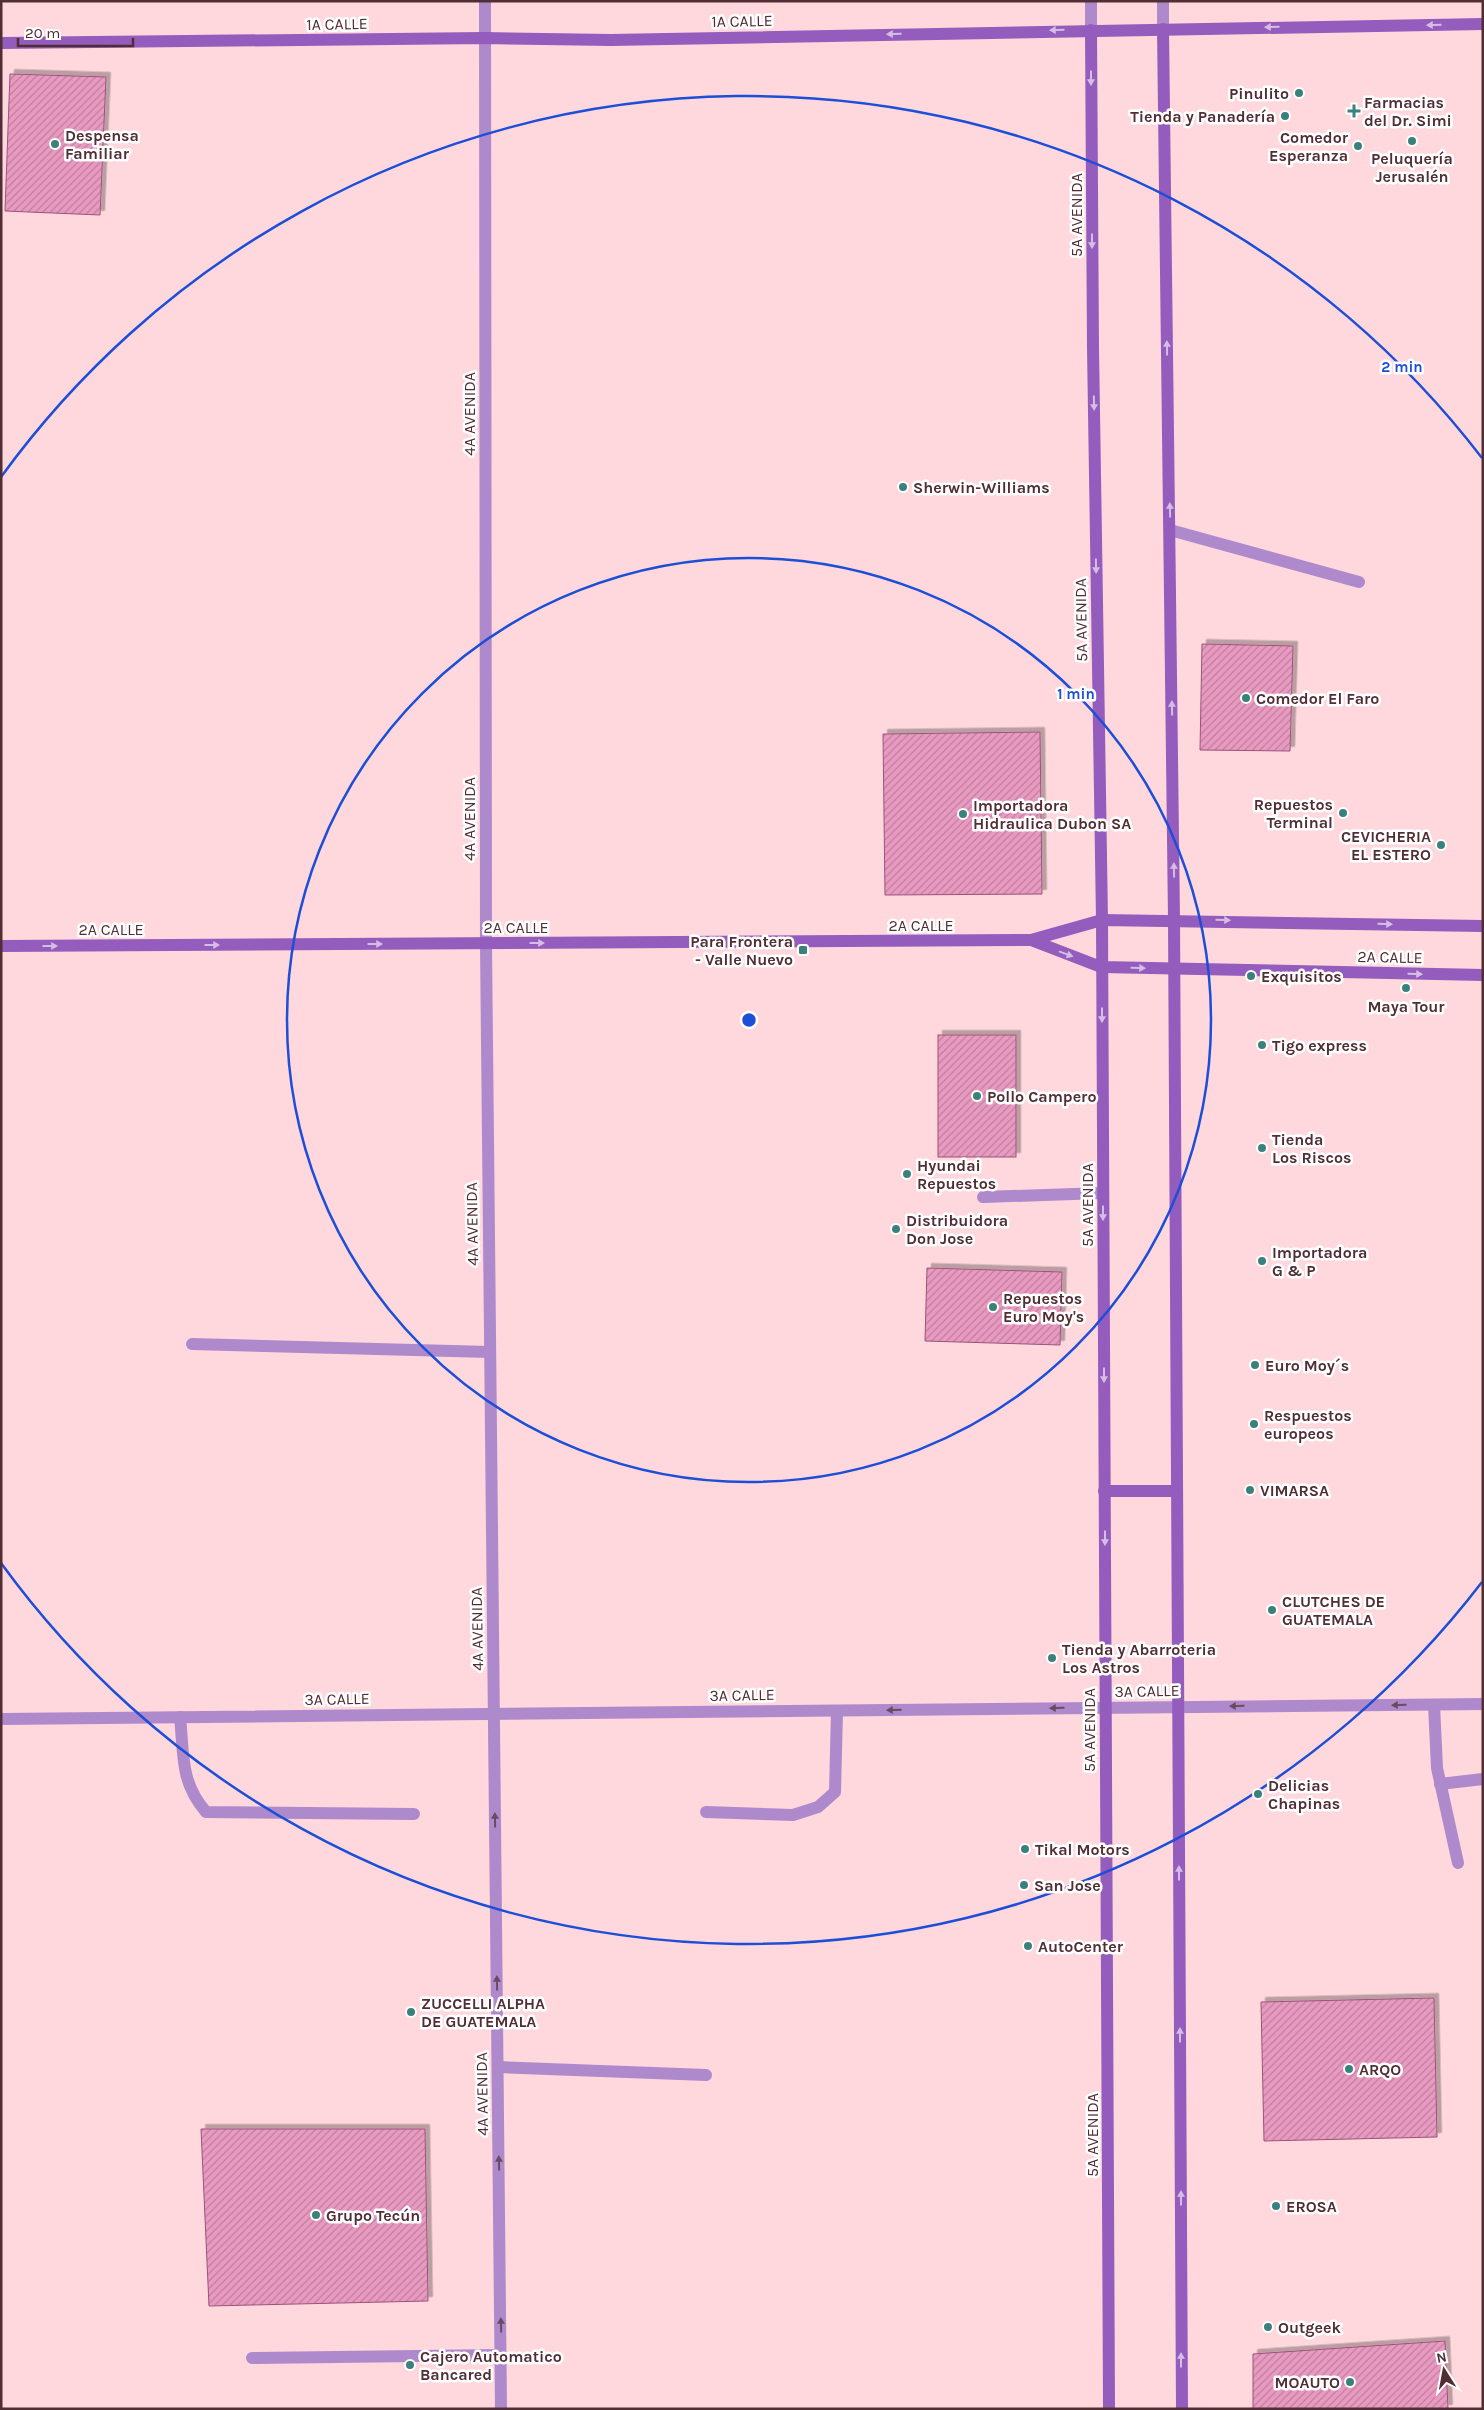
<svg xmlns="http://www.w3.org/2000/svg" width="1484" height="2410" font-family="Karla,sans-serif">
  <style>
    .building { fill: url(#building-hatch); stroke: #9c5379; filter: url(#shadow) }
    .lines { fill: none; stroke-linecap: round; stroke-linejoin: round }
    .lane { stroke: #ae8acc; stroke-width: 12 }
    .street { stroke: #ae8acc; stroke-width: 12 }
    .secondary { stroke: #945cbd; stroke-width: 12 }
    .oneway { fill: #d4bee5 }
    .oneway2 { fill: #6d4962 }
    .ring { fill: none; stroke: #1d4ed8; stroke-width: 2.5 }
    .poi-dot { fill: #3a817c; stroke: #fff; stroke-width: 2 }
    .labels { text-anchor: middle; dominant-baseline: central; stroke-width: 5; stroke-linejoin: round; paint-order: stroke }
    .street-label { font-size: 16px; fill: #512d34; stroke: #fff }
    .poi-label { font-size: 16px; font-weight: bold; fill: #512d34; stroke: #fff; text-anchor: start }
    .centre { fill: #1d4ed8; stroke: #fff; stroke-width: 2.5 }
    .ring-label { font-size: 15px; text-anchor: middle; font-weight: bold; fill: #1d4ed8; stroke: #fff; stroke-width: 5; stroke-linejoin: round; paint-order: stroke }
  </style>
  <defs>
    <pattern id="building-hatch" width="6" height="6" patternUnits="userSpaceOnUse" patternTransform="scale(1.25)"><rect width="6" height="6" fill="#e99ac1"/><path d="M-1 1l2-2M0 6l6-6M5 7l2-2" fill="none" stroke="#bf7e9e"/></pattern>
    <filter id="shadow"><feDropShadow dx="4.5" dy="-4.5" stdDeviation="0" flood-color="#0004"/></filter>
  </defs>
  <rect width="100%" height="100%" fill="#fed8dd"/>
  <g class="building">
    <polygon points="10,74 106,77 100,215 5,211"/>
    <polygon points="1202,644 1293,646 1290,751 1200,750"/>
    <polygon points="1040,732 1042,894 885,895 883,734"/>
    <rect x="938" y="1035" width="78" height="122"/>
    <polygon points="927,1268 1062,1272 1060,1345 925,1341"/>
    <polygon points="1434,1998 1437,2137 1264,2141 1261,2002"/>
    <polygon points="201,2129 425,2129 428,2301 209,2306"/>
    <polygon points="1445,2341 1448,2409 1253,2409 1253,2354"/>
  </g>
  <g class="lines">
    <g class="lane">
      <polyline points="1170,530 1359,582"/>
      <polyline points="983,1197 1103,1193"/>
      <polyline points="192,1344 490,1352"/>
      <polyline points="1434,1705 1437,1768 1458,1863"/>
      <path d="M180,1717c4,38 0,65 26,95l208,2"/>
      <polyline points="1440,1784 1483,1779"/>
      <polyline points="706,1812 793,1815 818,1807 835,1792 837,1711"/>
      <polyline points="498,2067 706,2075"/>
      <polyline points="252,2358 501,2355"/>
    </g>
    <g class="street">
      <polyline points="485,1 486,944 501,2409"/>
      <polyline points="1163,29 1163,1"/>
      <polyline points="1091,30 1091,1"/>
      <polyline points="1,1719 1483,1704"/>
    </g>
    <g class="secondary">
      <polyline points="1163,29 1174,919 1182,2409"/>
      <polyline points="1091,30 1093,348 1102,920 1109,2409"/>
      <polyline points="1,43 484,38 611,40 1483,24"/>
      <polyline points="1031,940 1101,967 1483,975"/>
      <polyline points="1,946 1031,940 1102,920 1483,926"/>
      <polyline points="1104,1491 1177,1491"/>
    </g>
  </g>
  <defs><path id="oneway-solid" d="M-6-.8H1V-3.2L6.5 0L1 3.2V.8H-6Z" transform="scale(1.25)"/></defs>
  <g class="oneway">
    <use href="#oneway-solid" transform="translate(1434 25) rotate(179)"/>
    <use href="#oneway-solid" transform="translate(1272 27) rotate(179)"/>
    <use href="#oneway-solid" transform="translate(1057 30) rotate(179)"/>
    <use href="#oneway-solid" transform="translate(894 34) rotate(179)"/>
    <use href="#oneway-solid" transform="translate(1091 78) rotate(90)"/>
    <use href="#oneway-solid" transform="translate(1092 241) rotate(90)"/>
    <use href="#oneway-solid" transform="translate(1167 348) rotate(-91)"/>
    <use href="#oneway-solid" transform="translate(1094 403) rotate(89)"/>
    <use href="#oneway-solid" transform="translate(1170 510) rotate(-91)"/>
    <use href="#oneway-solid" transform="translate(1096 566) rotate(89)"/>
    <use href="#oneway-solid" transform="translate(1172 708) rotate(-91)"/>
    <use href="#oneway-solid" transform="translate(1174 870) rotate(-91)"/>
    <use href="#oneway-solid" transform="translate(1223 920) rotate(1)"/>
    <use href="#oneway-solid" transform="translate(1385 924) rotate(1)"/>
    <use href="#oneway-solid" transform="translate(537 943)"/>
    <use href="#oneway-solid" transform="translate(375 944)"/>
    <use href="#oneway-solid" transform="translate(212 945)"/>
    <use href="#oneway-solid" transform="translate(50 946)"/>
    <use href="#oneway-solid" transform="translate(1066 954) rotate(20)"/>
    <use href="#oneway-solid" transform="translate(1138 968) rotate(2)"/>
    <use href="#oneway-solid" transform="translate(1415 974) rotate(1)"/>
    <use href="#oneway-solid" transform="translate(1102 1015) rotate(90)"/>
    <use href="#oneway-solid" transform="translate(1103 1213) rotate(90)"/>
    <use href="#oneway-solid" transform="translate(1104 1375) rotate(90)"/>
    <use href="#oneway-solid" transform="translate(1105 1538) rotate(90)"/>
    <use href="#oneway-solid" transform="translate(1179 1873) rotate(-90)"/>
    <use href="#oneway-solid" transform="translate(1180 2035) rotate(-90)"/>
    <use href="#oneway-solid" transform="translate(1181 2198) rotate(-90)"/>
    <use href="#oneway-solid" transform="translate(1181 2360) rotate(-90)"/>
  </g>
  <g class="oneway2">
    <use href="#oneway-solid" transform="translate(1399 1705) rotate(179)"/>
    <use href="#oneway-solid" transform="translate(1237 1706) rotate(179)"/>
    <use href="#oneway-solid" transform="translate(1057 1708) rotate(179)"/>
    <use href="#oneway-solid" transform="translate(894 1710) rotate(179)"/>
    <use href="#oneway-solid" transform="translate(495 1820) rotate(-91)"/>
    <use href="#oneway-solid" transform="translate(497 1983) rotate(-91)"/>
    <use href="#oneway-solid" transform="translate(499 2163) rotate(-91)"/>
    <use href="#oneway-solid" transform="translate(501 2325) rotate(-91)"/>
  </g>
  <g class="ring">
    <circle cx="749" cy="1020" r="462"/>
    <path d="M1482 1582A924 924 0 0 1 1 1563M1 477A924 924 0 0 1 1482 458"/>
  </g>
  <g class="poi-dot">
    <circle cx="1299" cy="93" r="5"/>
    <path d="M1351.5 103.5h5v5h5v5h-5v5h-5v-5h-5v-5h5z"/>
    <circle cx="1285" cy="116" r="5"/>
    <circle cx="1412" cy="141" r="5"/>
    <circle cx="55" cy="144" r="5"/>
    <circle cx="1358" cy="146" r="5"/>
    <circle cx="903" cy="487" r="5"/>
    <circle cx="1246" cy="698" r="5"/>
    <circle cx="1343" cy="813" r="5"/>
    <circle cx="963" cy="814" r="5"/>
    <circle cx="1441" cy="845" r="5"/>
    <rect x="798" y="945" width="10" height="10" rx="2.5"/>
    <circle cx="1251" cy="976" r="5"/>
    <circle cx="1406" cy="988" r="5"/>
    <circle cx="1262" cy="1045" r="5"/>
    <circle cx="977" cy="1096" r="5"/>
    <circle cx="1262" cy="1148" r="5"/>
    <circle cx="907" cy="1174" r="5"/>
    <circle cx="896" cy="1229" r="5"/>
    <circle cx="1262" cy="1261" r="5"/>
    <circle cx="993" cy="1307" r="5"/>
    <circle cx="1255" cy="1365" r="5"/>
    <circle cx="1254" cy="1424" r="5"/>
    <circle cx="1250" cy="1490" r="5"/>
    <circle cx="1272" cy="1610" r="5"/>
    <circle cx="1052" cy="1658" r="5"/>
    <circle cx="1258" cy="1794" r="5"/>
    <circle cx="1025" cy="1849" r="5"/>
    <circle cx="1024" cy="1885" r="5"/>
    <circle cx="1028" cy="1946" r="5"/>
    <circle cx="411" cy="2012" r="5"/>
    <circle cx="1349" cy="2069" r="5"/>
    <circle cx="1276" cy="2206" r="5"/>
    <circle cx="316" cy="2215" r="5"/>
    <circle cx="1268" cy="2327" r="5"/>
    <circle cx="410" cy="2365" r="5"/>
    <circle cx="1350" cy="2382" r="5"/>
  </g>
  <g class="labels">
    <g class="street-label">
      <text transform="translate(742 21) rotate(-1)">1A CALLE</text>
      <text transform="translate(337 24) rotate(-1)">1A CALLE</text>
      <text transform="translate(1076 215) rotate(-90)">5A AVENIDA</text>
      <text transform="translate(469 414) rotate(-90)">4A AVENIDA</text>
      <text transform="translate(1081 620) rotate(-91)">5A AVENIDA</text>
      <text transform="translate(469 819) rotate(-90)">4A AVENIDA</text>
      <text x="921" y="925">2A CALLE</text>
      <text x="516" y="927">2A CALLE</text>
      <text x="111" y="929">2A CALLE</text>
      <text transform="translate(1390 957) rotate(1)">2A CALLE</text>
      <text transform="translate(1087 1205) rotate(-90)">5A AVENIDA</text>
      <text transform="translate(472 1224) rotate(-91)">4A AVENIDA</text>
      <text transform="translate(477 1629) rotate(-91)">4A AVENIDA</text>
      <text transform="translate(1147 1691) rotate(-1)">3A CALLE</text>
      <text transform="translate(742 1695) rotate(-1)">3A CALLE</text>
      <text transform="translate(337 1699) rotate(-1)">3A CALLE</text>
      <text transform="translate(1089 1730) rotate(-90)">5A AVENIDA</text>
      <text transform="translate(482 2094) rotate(-91)">4A AVENIDA</text>
      <text transform="translate(1092 2135) rotate(-90)">5A AVENIDA</text>
    </g>
    <g class="poi-label">
      <text x="1289" y="93" text-anchor="end">Pinulito</text>
      <text x="1364" y="102">Farmacias<tspan x="1364" dy="18">del Dr. Simi</tspan></text>
      <text x="1275" y="116" text-anchor="end">Tienda y Panadería</text>
      <text x="65" y="135">Despensa<tspan x="65" dy="18">Familiar</tspan></text>
      <text x="1348" y="137" text-anchor="end">Comedor<tspan x="1348" dy="18">Esperanza</tspan></text>
      <text x="1412" y="158" text-anchor="middle">Peluquería<tspan x="1412" dy="18">Jerusalén</tspan></text>
      <text x="913" y="487">Sherwin-Williams</text>
      <text x="1256" y="698">Comedor El Faro</text>
      <text x="1333" y="804" text-anchor="end">Repuestos<tspan x="1333" dy="18">Terminal</tspan></text>
      <text x="973" y="805">Importadora<tspan x="973" dy="18">Hidraulica Dubon SA</tspan></text>
      <text x="1431" y="836" text-anchor="end">CEVICHERIA<tspan x="1431" dy="18">EL ESTERO</tspan></text>
      <text x="793" y="941" text-anchor="end">Para Frontera<tspan x="793" dy="18">- Valle Nuevo</tspan></text>
      <text x="1261" y="976">Exquisitos</text>
      <text x="1406" y="1006" text-anchor="middle">Maya Tour</text>
      <text x="1272" y="1045">Tigo express</text>
      <text x="987" y="1096">Pollo Campero</text>
      <text x="1272" y="1139">Tienda<tspan x="1272" dy="18">Los Riscos</tspan></text>
      <text x="917" y="1165">Hyundai<tspan x="917" dy="18">Repuestos</tspan></text>
      <text x="906" y="1220">Distribuidora<tspan x="906" dy="18">Don Jose</tspan></text>
      <text x="1272" y="1252">Importadora<tspan x="1272" dy="18">G &amp; P</tspan></text>
      <text x="1003" y="1298">Repuestos<tspan x="1003" dy="18">Euro Moy's</tspan></text>
      <text x="1265" y="1365">Euro Moy´s</text>
      <text x="1264" y="1415">Respuestos<tspan x="1264" dy="18">europeos</tspan></text>
      <text x="1260" y="1490">VIMARSA</text>
      <text x="1282" y="1601">CLUTCHES DE<tspan x="1282" dy="18">GUATEMALA</tspan></text>
      <text x="1062" y="1649">Tienda y Abarroteria<tspan x="1062" dy="18">Los Astros</tspan></text>
      <text x="1268" y="1785">Delicias<tspan x="1268" dy="18">Chapinas</tspan></text>
      <text x="1035" y="1849">Tikal Motors</text>
      <text x="1034" y="1885">San Jose</text>
      <text x="1038" y="1946">AutoCenter</text>
      <text x="421" y="2003">ZUCCELLI ALPHA<tspan x="421" dy="18">DE GUATEMALA</tspan></text>
      <text x="1359" y="2069">ARQO</text>
      <text x="1286" y="2206">EROSA</text>
      <text x="326" y="2215">Grupo Tecún</text>
      <text x="1278" y="2327">Outgeek</text>
      <text x="420" y="2356">Cajero Automatico<tspan x="420" dy="18">Bancared</tspan></text>
      <text x="1340" y="2382" text-anchor="end">MOAUTO</text>
    </g>
  </g>
  <circle cx="749" cy="1020" r="8" class="centre"/>
  <g class="ring-label">
    <text x="1402" y="372">2 min</text>
    <text x="1076" y="699">1 min</text>
  </g>
  <rect width="1484" height="2410" fill="none" stroke="#512d34" stroke-width="5"/>
  <g transform="translate(1444 2370) rotate(349)" stroke="#ffffff" stroke-width="4" paint-order="stroke">
  <path d="M0-4L9 19L0 12L-9 19Z" fill="#512d34"/>
  <text y="-8" font-size="14" font-weight="bold" text-anchor="middle" fill="#512d34">N</text>
  </g>
  <path d="M18 38v8h115v-8" fill="none" stroke="#512d34" stroke-width="2.5"/>
  <text x="25" y="38" font-size="15" fill="#512d34" stroke="#ffffff" stroke-width="4" paint-order="stroke">20 m</text>
</svg>
